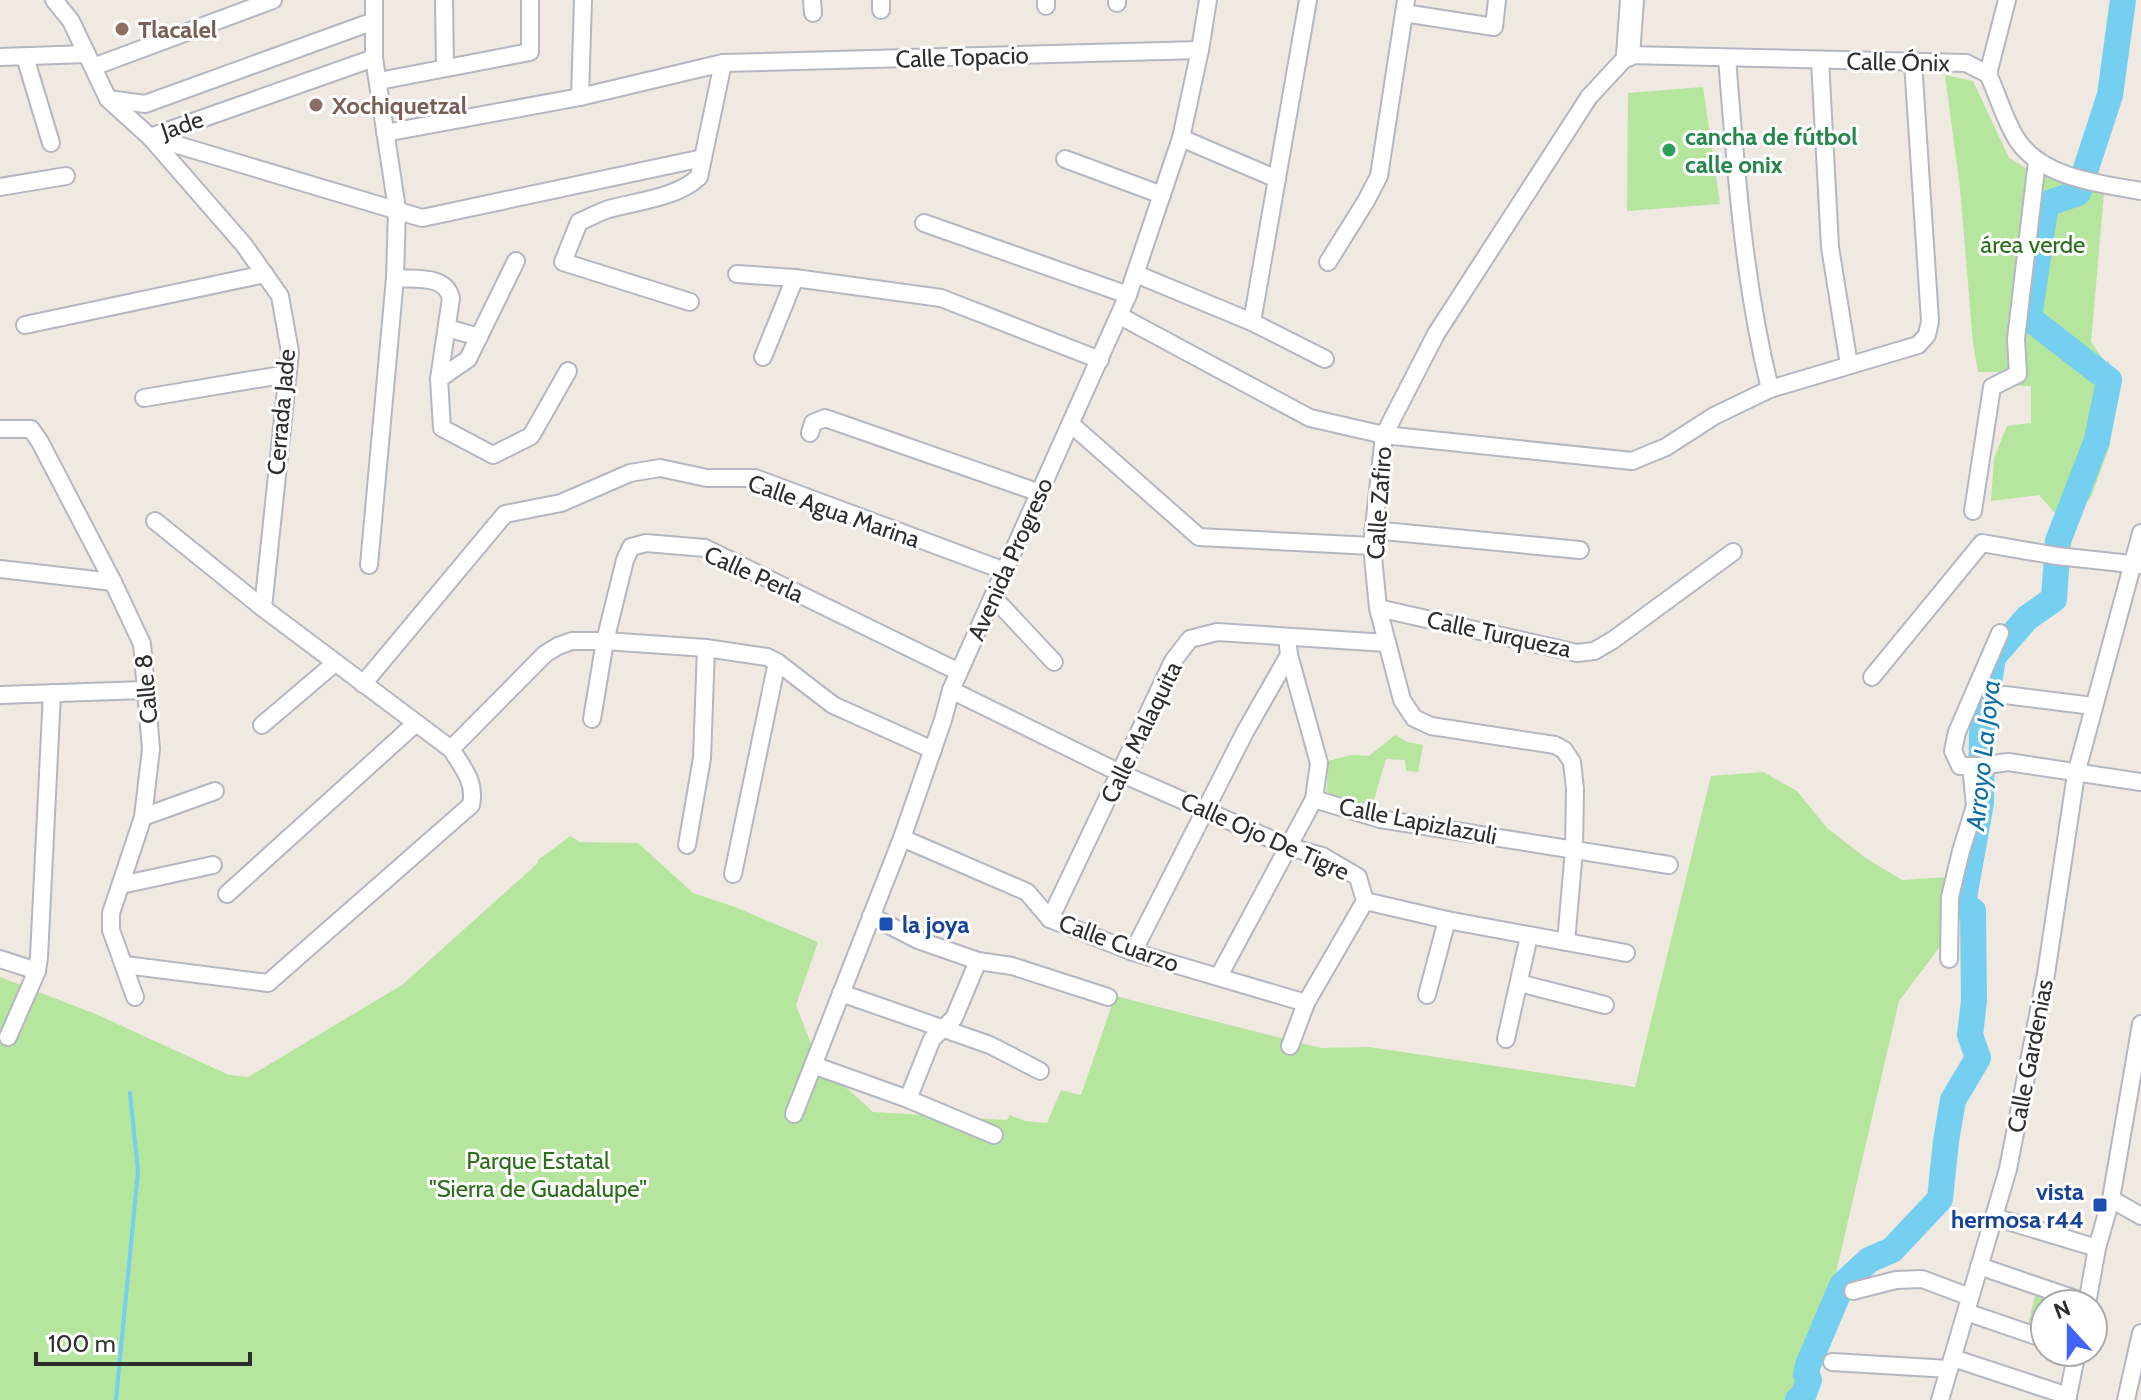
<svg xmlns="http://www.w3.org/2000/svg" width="2141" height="1400" font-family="Cabin,sans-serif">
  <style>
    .green { fill: #b6e59e }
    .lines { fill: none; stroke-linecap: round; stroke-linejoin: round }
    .stream { stroke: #75cff0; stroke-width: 4 }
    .river { stroke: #75cff0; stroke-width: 26 }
    .minor-casing { stroke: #b4b7c1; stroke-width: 20 }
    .secondary-casing { stroke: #b4b7c1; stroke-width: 26 }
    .minor { stroke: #fff; stroke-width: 16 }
    .secondary { stroke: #fff; stroke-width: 22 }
    .education-dot { fill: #8d6e63; stroke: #fff; stroke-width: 3 }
    .leisure-dot { fill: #2e9e5b; stroke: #fff; stroke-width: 3 }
    .transit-dot { fill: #1a4fb4; stroke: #fff; stroke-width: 3 }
    .labels { text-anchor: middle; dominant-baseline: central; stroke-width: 6; stroke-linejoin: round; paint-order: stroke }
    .education-label { font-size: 24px; font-weight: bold; fill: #785e54; stroke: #fff; text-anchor: start }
    .street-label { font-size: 24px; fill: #2e2e2e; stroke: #fff }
    .leisure-label { font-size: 24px; font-weight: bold; fill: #27864d; stroke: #fff; text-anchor: start }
    .park-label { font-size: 24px; fill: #2c6e1b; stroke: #fff }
    .transit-label { font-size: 24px; font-weight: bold; fill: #164399; stroke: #fff; text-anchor: start }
    .water-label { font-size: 26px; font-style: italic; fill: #0d6fa3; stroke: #fff }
  </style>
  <rect width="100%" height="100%" fill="#efe9e1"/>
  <g class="green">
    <polygon points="1945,75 1973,81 2009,158 2034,173 2104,193 2091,342 2105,362 2109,361 2110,445 2091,497 2070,523 2054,512 2039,495 1991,501 1994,458 2007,426 2031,423 2031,386 2002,385 2003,372 1978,372 1973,343 1960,188"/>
    <polygon points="1703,87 1720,204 1627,211 1628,93"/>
    <path d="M1395,735l12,7 16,3 -5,27 -12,-1 -1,-11 -19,-1 -13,44c-12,2 -36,-3 -46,-11l1,-31 23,-6 18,1z"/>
    <polygon points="1763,772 1797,791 1827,828 1867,859 1902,880 1967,876 1969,908 1899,1001 1835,1277 1824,1300 1790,1400 0,1400 0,977 98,1015 229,1075 248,1077 402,985 538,863 538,860 570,836 580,842 638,843 693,893 735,907 818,942 796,1005 818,1062 873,1112 1007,1120 1010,1115 1025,1121 1047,1123 1061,1090 1081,1095 1115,996 1321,1048 1369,1047 1635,1087 1711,776"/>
    <polygon points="2037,1288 2060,1296 2058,1304 2045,1304 2045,1335 2026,1333"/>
  </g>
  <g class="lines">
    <polyline class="stream" points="116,1400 138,1171 130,1093"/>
    <polyline class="river" points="1798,1400 1803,1396 1809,1380 1806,1374 1808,1365 1842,1285 1869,1260 1892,1250 1940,1199 1946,1141 1953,1100 1978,1058 1970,1035 1974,1001 1973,911 1963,903 1981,803 1982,732 1993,657 2027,618 2054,599 2058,541 2097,440 2109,380 2029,318 2046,204 2078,193 2110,95 2123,0"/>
    <defs>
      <g id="minor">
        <polyline points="54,0 71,21 108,99 150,137 244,245 280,296 290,352 263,608"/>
        <polyline points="444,0 445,67"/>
        <polyline points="812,0 813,13"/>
        <polyline points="881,0 881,10"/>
        <polyline points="1046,0 1046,6"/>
        <polyline points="1117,0 1117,3"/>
        <polyline points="1404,13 1494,27 1497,0"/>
        <polyline points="0,57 87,54"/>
        <polyline points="25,57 51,143"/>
        <path d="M1727,58c9,112 16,221 43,331"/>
        <polyline points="1820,60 1830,247 1849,365"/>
        <polyline points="93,67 273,0"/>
        <polyline points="1988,74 2007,0"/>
        <polyline points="379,81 530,52 530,0"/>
        <polyline points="580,97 583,0"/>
        <polyline points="108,99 145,104 374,21"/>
        <polyline points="385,133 580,97 723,63 1200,50"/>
        <polyline points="150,137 374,58"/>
        <polyline points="151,137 422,218 703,158"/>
        <polyline points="1181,138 1277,179"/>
        <polyline points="1065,159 1162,195"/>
        <polyline points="0,187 66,176"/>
        <polyline points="924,223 1128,295"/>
        <polyline points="1328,262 1366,201 1379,176 1406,0"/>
        <polyline points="737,274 795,278 941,298 1100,360"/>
        <polyline points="1136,274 1252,322 1325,359"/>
        <path d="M395,278c20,2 50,-4 56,20l-12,81 3,49 51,27 38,-19 37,-65"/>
        <path d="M690,302l-127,-40 16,-40c10,-4 20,-10 30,-13 29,-8 67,-11 90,-32l24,-114"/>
        <polyline points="1120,316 1310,418 1384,435 1632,461 1666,447 1714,416 1770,389 1918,345 1927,335 1930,321 1913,62"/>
        <polyline points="1252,322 1308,0"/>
        <polyline points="25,325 265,274"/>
        <polyline points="447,328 479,337"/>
        <polyline points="763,357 795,278"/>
        <polyline points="439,379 468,359 516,261"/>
        <polyline points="144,398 287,374"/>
        <polyline points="1072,425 1199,537 1372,546"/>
        <polyline points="0,429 31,429 40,442 113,582 142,644 151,749 143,817 111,913 111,930 135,997"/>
        <polyline points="810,433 813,423 825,418 1040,493"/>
        <polyline points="1973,511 1992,387 2018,374 2016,339 2037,161"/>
        <polyline points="1373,530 1580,550"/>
        <polyline points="369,565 395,278 397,209 374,58 374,0"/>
        <polyline points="0,569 113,582"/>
        <polyline points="993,597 1054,662"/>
        <polyline points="1378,608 1577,653 1594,651 1613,640 1733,552"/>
        <polyline points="2000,633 1957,732 1953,751 1960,766 1981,766 2008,762 2141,782"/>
        <polyline points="1872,677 1982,543 2057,556 2141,565"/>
        <polyline points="363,684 505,514 561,503 630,473 660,468 707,478 755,478 1005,571"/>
        <polyline points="951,690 1120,773 1289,847 1322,856 1358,877 1365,901"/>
        <polyline points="0,695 145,690"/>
        <polyline points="2005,695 2093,706"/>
        <polyline points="592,719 605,641 625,560 631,547 646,543 705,548 959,672"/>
        <polyline points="262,725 335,663"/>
        <polyline points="451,749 545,654 558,646 572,641 605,641 706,648 767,657 777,662 833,705 933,750"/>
        <polyline points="1314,799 1380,819 1669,865"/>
        <polyline points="143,817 215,791"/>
        <polyline points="902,838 1027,892 1050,919 1133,952 1306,1003"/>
        <polyline points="687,845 702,758 706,648"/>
        <polyline points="733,874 777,662"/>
        <polyline points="121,885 213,865"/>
        <polyline points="227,894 415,724"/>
        <polyline points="1365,901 1447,920 1626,953"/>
        <polyline points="871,916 918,940 978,961 1012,966 1108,997"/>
        <polyline points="1050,919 1173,661 1190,639 1217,632 1387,643"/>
        <path d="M1566,942l8,-92 1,-61 -3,-27 -8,-12 -9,-5 -124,-19 -17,-8 -12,-18 -24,-92 -6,-62 12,-111 52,-101 153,-237 39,-42 338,8 22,11c10,21 17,48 30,67 25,37 83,43 123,50"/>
        <polyline points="1133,952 1245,732 1289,655 1287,637"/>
        <polyline points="0,959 37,971"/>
        <polyline points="1949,959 1950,897 1961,851 1975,806 1971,766"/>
        <path d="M125,965l143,18 203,-178c5,-23 -8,-37 -20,-56l-188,-141 -108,-87"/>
        <polyline points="1219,976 1314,799 1319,763 1289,655"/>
        <polyline points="1519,983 1605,1005"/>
        <polyline points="841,993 990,1045 1040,1071"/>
        <polyline points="1427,995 1447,920"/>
        <polyline points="8,1037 37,971 39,957 52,693"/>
        <polyline points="1506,1039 1529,936"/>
        <polyline points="1290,1046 1306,1003 1365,901"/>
        <polyline points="813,1065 908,1099 994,1135"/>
        <polyline points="908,1099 932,1039 954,1018 978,961"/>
        <polyline points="794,1114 902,838 943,720 951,690 1128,295 1181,138 1200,50 1208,0"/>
        <polyline points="2111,1199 2141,1216"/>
        <polyline points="1994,1217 2097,1248"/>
        <polyline points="1979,1266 2087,1303"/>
        <polyline points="1853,1291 1896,1280 1922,1279 1970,1297"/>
        <polyline points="2087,1304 2097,1248 2111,1199 2141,1024"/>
        <polyline points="1966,1312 2045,1339"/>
        <polyline points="1953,1358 2068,1396"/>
        <polyline points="1832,1362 1949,1369"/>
        <polyline points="1940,1400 2008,1169 2046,974 2076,774 2141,533"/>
        <polyline points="2067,1400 2077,1352"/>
        <polyline points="2126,1400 2141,1333"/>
      </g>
      <polyline id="secondary" points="1628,55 1632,0"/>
    </defs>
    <use href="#minor" class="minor-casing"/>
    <use href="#secondary" class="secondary-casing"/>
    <use href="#minor" class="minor"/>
    <use href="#secondary" class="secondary"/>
  </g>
  <g class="education-dot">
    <circle cx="122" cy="29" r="8"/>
    <circle cx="316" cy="105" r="8"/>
  </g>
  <circle class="leisure-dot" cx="1669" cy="150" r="8"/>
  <g class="transit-dot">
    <rect x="878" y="916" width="16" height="16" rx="4"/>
    <rect x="2092" y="1197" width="16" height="16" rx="4"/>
  </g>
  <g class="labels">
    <g class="education-label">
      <text x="138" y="29">Tlacalel</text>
      <text x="332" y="105">Xochiquetzal</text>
    </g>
    <g class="street-label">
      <text transform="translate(962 57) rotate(-2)">Calle Topacio</text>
      <text transform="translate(1898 62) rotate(1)">Calle Ónix</text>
      <text transform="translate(182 125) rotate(-19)">Jade</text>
      <text transform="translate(281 412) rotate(-85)">Cerrada Jade</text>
      <text transform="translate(1379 503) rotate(-86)">Calle Zafiro</text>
      <text transform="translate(834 511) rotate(19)">Calle Agua Marina</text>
      <text transform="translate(1010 559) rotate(-66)">Avenida Progreso</text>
      <text transform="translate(754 574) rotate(24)">Calle Perla</text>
      <text transform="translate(1499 634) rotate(12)">Calle Turqueza</text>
      <text transform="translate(146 689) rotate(-95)">Calle 8</text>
      <text transform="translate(1141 732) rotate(-64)">Calle Malaquita</text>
      <text transform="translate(1418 821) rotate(11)">Calle Lapizlazuli</text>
      <text transform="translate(1265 836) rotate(24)">Calle Ojo De Tigre</text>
      <text transform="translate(1119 943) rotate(20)">Calle Cuarzo</text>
      <text transform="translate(2030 1056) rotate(-79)">Calle Gardenias</text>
    </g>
    <g class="leisure-label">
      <text x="1685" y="136">cancha de fútbol<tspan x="1685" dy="28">calle onix</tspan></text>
    </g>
    <g class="park-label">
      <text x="2033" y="244">área verde</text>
      <text x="538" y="1160">Parque Estatal<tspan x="538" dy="28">"Sierra de Guadalupe"</tspan></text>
    </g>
    <g class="transit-label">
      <text x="902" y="924">la joya</text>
      <text x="2084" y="1191" text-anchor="end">vista<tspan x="2084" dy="28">hermosa r44</tspan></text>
    </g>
    <g class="water-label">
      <text transform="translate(1983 755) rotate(-84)">Arroyo La Joya</text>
    </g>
  </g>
  <g transform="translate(2069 1328) rotate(339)"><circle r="38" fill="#ffffff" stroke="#ababab" stroke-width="2"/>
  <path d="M0-6L14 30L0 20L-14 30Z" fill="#4264fb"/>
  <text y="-12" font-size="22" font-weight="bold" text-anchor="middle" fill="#2e2e2e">N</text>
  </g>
  <path d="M36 1352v12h214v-12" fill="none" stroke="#2e2e2e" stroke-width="4"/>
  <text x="48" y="1352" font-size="24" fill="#2e2e2e" stroke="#ffffff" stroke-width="6" paint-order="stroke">100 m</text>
</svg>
